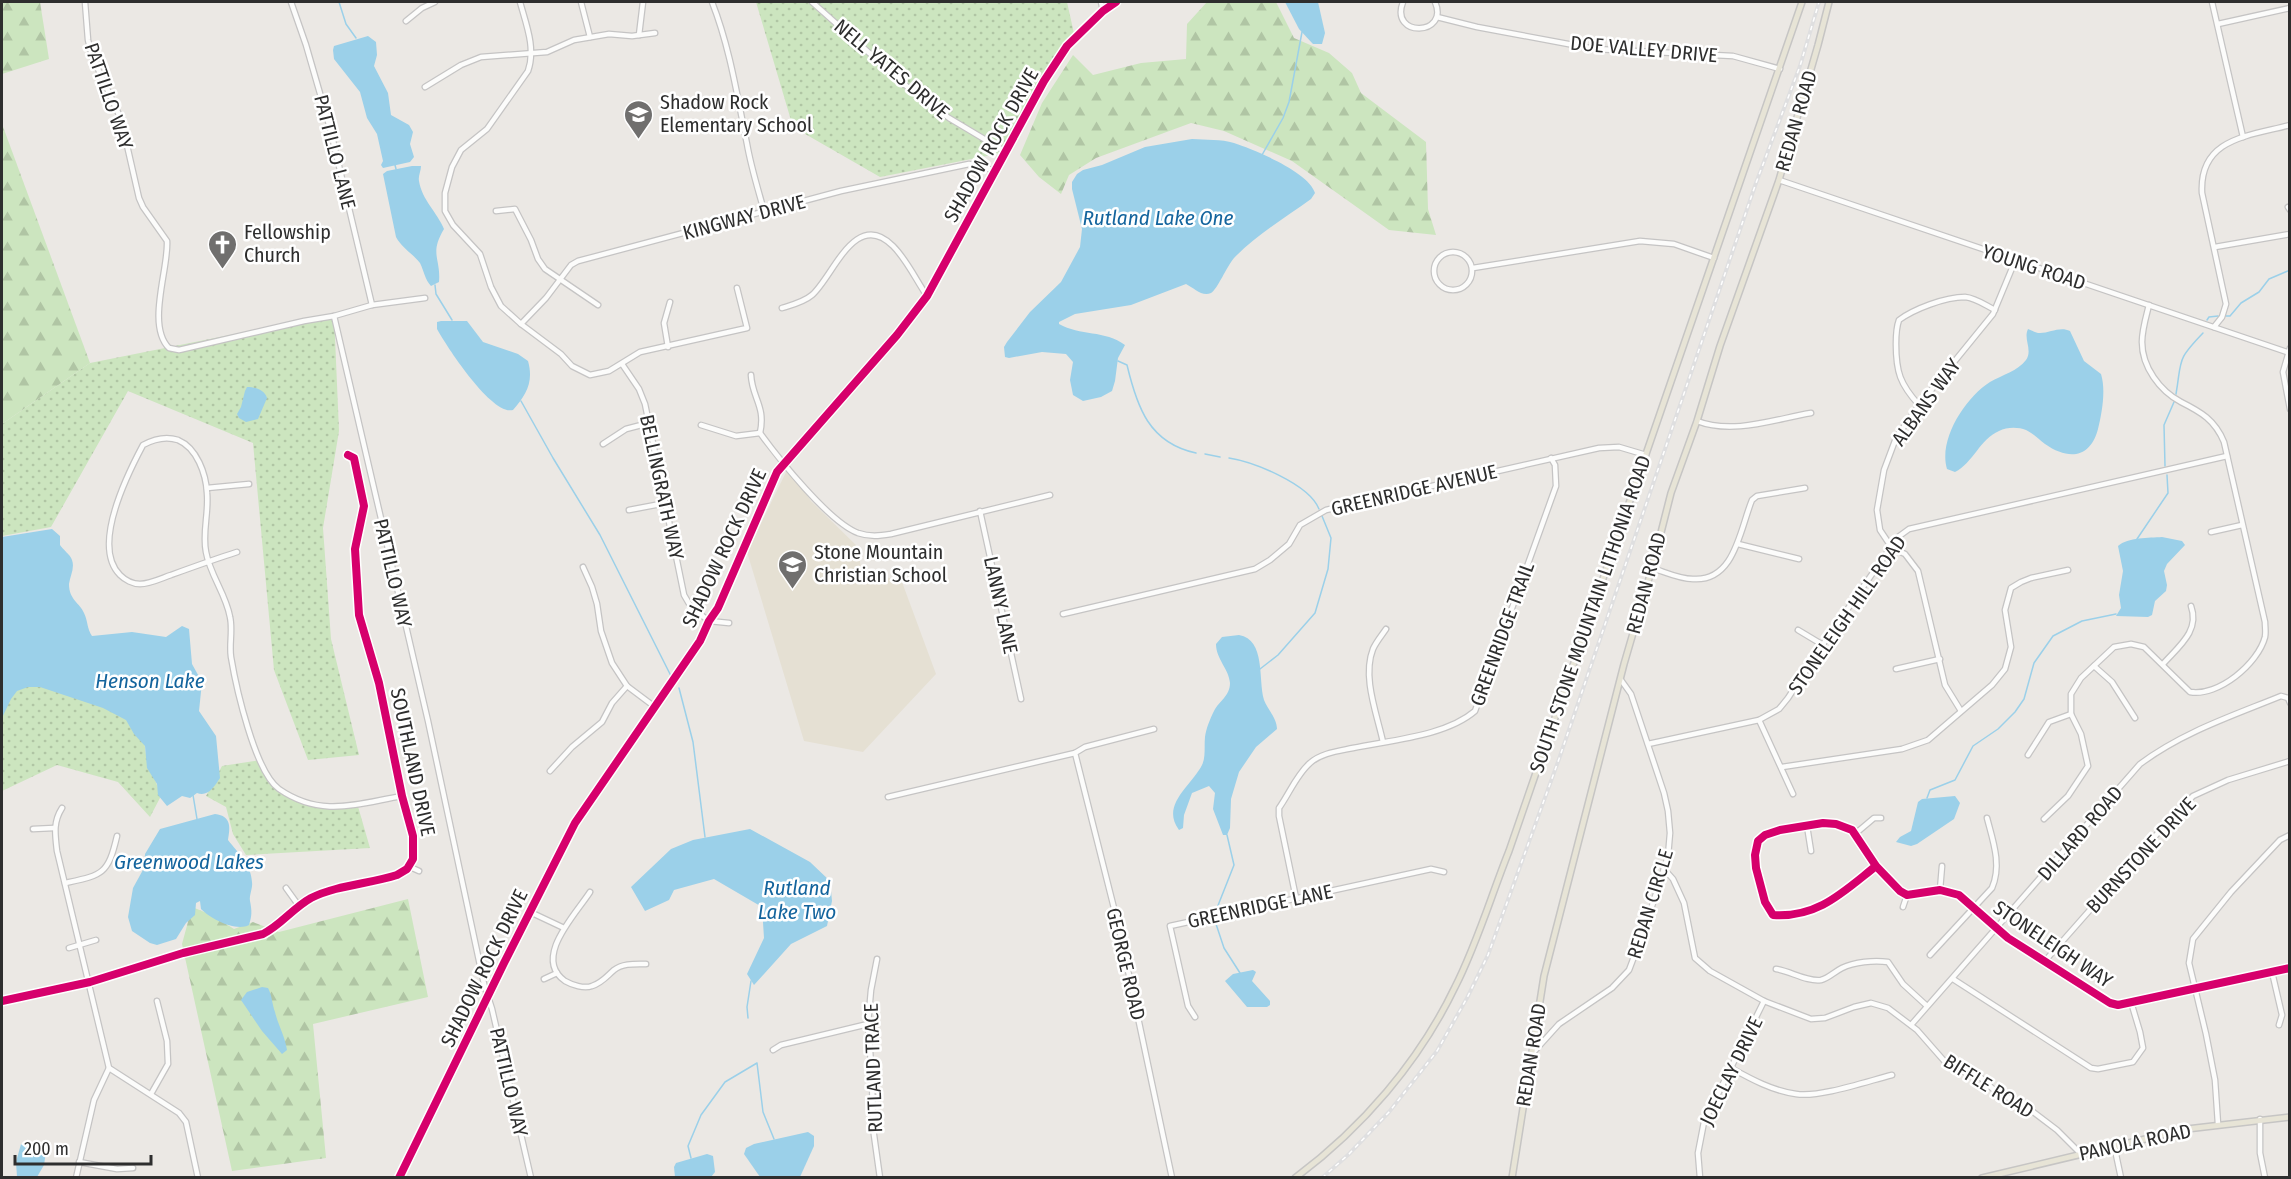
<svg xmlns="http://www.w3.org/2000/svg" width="2291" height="1179" font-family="'Fira Sans Condensed',sans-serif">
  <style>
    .education { fill: #e5e0d3 }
    .grass { fill: url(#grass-dots) }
    .forest { fill: url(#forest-firs) }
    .water { fill: #9bd0e9 }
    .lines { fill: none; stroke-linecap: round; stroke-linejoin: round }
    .stream { stroke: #9bd0e9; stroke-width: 1.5 }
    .minor-casing { stroke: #c5c4c4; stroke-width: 7 }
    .major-casing { stroke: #c6c5c4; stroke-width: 8 }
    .minor { stroke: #fcfcfb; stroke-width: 4.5 }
    .major { stroke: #e7e4d6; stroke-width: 5 }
    .rail-casing { stroke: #dfdfe0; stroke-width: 4 }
    .rail { stroke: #fff; stroke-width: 1.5; stroke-dasharray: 4.5; stroke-linecap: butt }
    .cycleway-casing { stroke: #fff; stroke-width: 11 }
    .cycleway { stroke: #d6006c; stroke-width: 8 }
    .labels { text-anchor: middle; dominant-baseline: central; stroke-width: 5; stroke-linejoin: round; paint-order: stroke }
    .street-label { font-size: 20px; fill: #2e2e2e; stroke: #fff }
    .poi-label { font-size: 20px; fill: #2e2e2e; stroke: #fff; text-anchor: start }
    .water-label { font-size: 21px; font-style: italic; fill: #13649d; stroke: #fff }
  </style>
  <defs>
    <pattern id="grass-dots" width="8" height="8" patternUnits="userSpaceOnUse" patternTransform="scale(1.5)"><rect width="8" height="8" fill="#cce5bf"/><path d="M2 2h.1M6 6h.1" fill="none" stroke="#b0c5a4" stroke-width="1.8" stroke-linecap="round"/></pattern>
    <pattern id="forest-firs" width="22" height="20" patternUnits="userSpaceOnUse" patternTransform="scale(1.5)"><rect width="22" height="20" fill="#cce5bf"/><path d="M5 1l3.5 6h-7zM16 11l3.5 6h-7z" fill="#b0c5a4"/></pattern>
  </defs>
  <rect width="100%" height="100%" fill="#ebe8e4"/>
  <polygon class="education" points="788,468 811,501 858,547 861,569 902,582 936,674 863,752 804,741 747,552"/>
  <g class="grass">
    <polygon points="756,2 1067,2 1075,38 1053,70 1015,133 997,154 880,177 793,127"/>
    <polygon points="334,314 339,431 323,528 331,639 359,755 308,760 274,670 253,443 128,391 51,527 2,536 2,424 90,363"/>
    <polygon points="31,676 109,697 143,732 146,755 161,796 150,817 118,782 57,765 2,791 2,714 15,688"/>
    <polygon points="260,760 281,792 318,804 357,803 370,848 246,855 233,834 226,807 206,796 222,766"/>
  </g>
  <g class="forest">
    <polygon points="2,2 40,2 49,59 2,74"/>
    <polygon points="1207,2 1276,2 1294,38 1329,53 1352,73 1361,93 1426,142 1428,209 1436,235 1389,230 1292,161 1224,131 1191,123 1096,158 1069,175 1061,194 1039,177 1020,155 1042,103 1073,55 1093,75 1141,63 1186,59 1187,24"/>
    <polygon points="2,124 90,363 2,424"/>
    <polygon points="408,899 428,997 313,1024 326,1158 232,1171 182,944 192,907 212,915 234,929 253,922 279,932"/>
  </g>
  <g class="water">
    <polygon points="1285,2 1318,2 1325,33 1322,44 1313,44 1299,29"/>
    <polygon points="368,36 376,42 377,55 374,66 388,93 391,115 409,125 413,132 410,144 414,157 410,162 383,168 381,165 383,161 377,134 367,118 360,92 334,59 333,50 334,46"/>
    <path d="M1192,139c14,1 29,0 42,4 21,7 75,29 81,50l-4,6c-26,19 -55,36 -77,59 -7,8 -17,32 -23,35 -9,4 -17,-5 -25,-9l-55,21 -56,9 -16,8v2c21,12 46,6 66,21l-7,13 -3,23 -3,10 -11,6 -18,4 -10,-6 -3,-15 3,-18 -7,-8 -24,-2 -33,6 -4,-1 -1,-10 3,-5 23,-30 31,-30 19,-35 2,-18 -10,-40v-7l5,-8 6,-4 19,-5 43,-18z"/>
    <path d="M412,166h9c0,5 -3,10 -2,15 3,19 18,31 25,48 -15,25 -3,29 -5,53l-8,4c-6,-6 -7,-15 -11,-23 -8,-10 -18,-15 -24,-26l-13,-63 4,-3z"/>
    <path d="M441,321h26l16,21 35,12 10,7c6,21 -2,34 -15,49 -21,6 -66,-63 -76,-81v-7z"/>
    <path d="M2028,329c3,1 6,3 10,4 11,1 21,-7 32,-2l14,30 17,13c5,16 1,39 -3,55 -8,30 -30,31 -53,15 -7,-5 -11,-10 -19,-14 -8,-3 -19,-3 -27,1 -19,8 -26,32 -44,41l-8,-3c-9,-30 19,-72 43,-87 12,-7 28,-11 36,-22 7,-10 -3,-21 2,-31z"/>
    <path d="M247,387c8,0 18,3 20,11l-9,21 -12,3 -7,-4 -2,-4 4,-7 4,-16z"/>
    <path d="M52,529l8,7v9c3,5 10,9 12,15 3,8 -2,16 -3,24 0,16 11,19 15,29 4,8 3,16 8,23l40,-4 34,5 16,-11 7,3 3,35 10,18 -3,29 17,25 4,42c-6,9 -12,19 -23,15l-7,5 -8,-2 -15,10 -9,-11 -1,-11 -10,-16 -2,-22 -11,-12 -8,-14 -23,-12 -63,-21h-12l-11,4 -6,8 -9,19v-181z"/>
    <path d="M2162,537l20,4 3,4 -18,19 -3,7 3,14 -1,6 -11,10 -3,14 -4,2 -32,-1 5,-8 -2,-13 4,-24 -5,-25c10,-9 31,-8 44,-9z"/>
    <path d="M1239,635c27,5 19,44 25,65 4,10 13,18 13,29l-21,18 -17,25 -8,27 -1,29 -3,7h-4l-10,-26 2,-16 -6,-7 -17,7 -8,22 -1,13 -4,2c-19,-25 13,-45 23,-65 4,-8 2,-19 3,-28 1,-8 5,-18 9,-26 5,-10 16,-15 16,-28 -1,-14 -14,-24 -14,-39l6,-7z"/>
    <polygon points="1955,796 1960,803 1954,819 1917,844 1911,846 1896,842 1900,837 1911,831 1918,802 1922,799"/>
    <path d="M215,814c17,2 15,14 13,26 10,13 23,24 24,42 1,6 -3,13 -2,19 2,10 2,15 -1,24 -13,7 -38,-6 -48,-16l-1,-8 -4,2 -1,12 -9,8 -10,16 -19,6 -7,-2 -18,-12 -4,-14 5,-29 11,-20 1,-14 15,-25z"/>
    <polygon points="750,829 810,862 830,881 832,901 827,926 791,944 754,985 747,974 764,938 762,907 714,879 674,890 669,900 645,911 631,887 671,849 693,840"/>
    <polygon points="1253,970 1256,972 1252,981 1270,1001 1270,1005 1267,1007 1247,1007 1225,981 1233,974"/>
    <path d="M262,987l6,1c4,7 4,16 7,24 3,13 10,24 12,38l-5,4 -20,-23 -21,-31 6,-8z"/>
    <polygon points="808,1132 814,1136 814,1146 800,1177 760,1177 744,1154 746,1148 754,1144"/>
    <polygon points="25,1143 42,1147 46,1152 44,1165 37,1177 17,1177 16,1162 21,1144"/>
    <polygon points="707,1154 713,1156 715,1172 711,1177 675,1177 674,1167 676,1163"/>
  </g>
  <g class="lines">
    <g class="stream">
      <polyline points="339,2 346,24 356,38"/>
      <polyline points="1262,155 1283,118 1289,102 1302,32"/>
      <polyline points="395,165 396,169"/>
      <polyline points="435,285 436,294 452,320"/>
      <polyline points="2226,316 2230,316 2241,303 2259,292 2269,279 2290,270"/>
      <polyline points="2207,320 2209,317 2218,316"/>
      <path d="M1118,361l9,4c10,42 22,78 69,88"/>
      <path d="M2176,394c6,-35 0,-33 27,-61"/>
      <polyline points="521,401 553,458 600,535 671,676"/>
      <polyline points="1205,454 1220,457"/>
      <path d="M1229,458c25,4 80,26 90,51"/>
      <polyline points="2165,466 2164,425 2174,402"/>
      <polyline points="2137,539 2168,493 2167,475"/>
      <polyline points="1260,669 1278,655 1315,613 1328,569 1331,538 1322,516"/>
      <polyline points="679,688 693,742 705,837"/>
      <polyline points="193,795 197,819"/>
      <polyline points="1927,798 1930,790 1955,780 1973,746 1998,729 2015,712 2024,699 2034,663 2053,636 2082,621 2116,614"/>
      <polyline points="1217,908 1234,865 1227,835"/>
      <polyline points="1215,921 1224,948 1240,973"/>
      <polyline points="748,1018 747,1007 751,981"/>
      <polyline points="691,1158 688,1146 701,1115 725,1082 757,1063 763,1112 774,1139"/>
    </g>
    <defs>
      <g id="minor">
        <path d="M85,2l3,38 4,16 29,63 18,79 4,9 24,34c2,27 -21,84 2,107l10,2 125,-29 30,-5 38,-11 53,-7"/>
        <polyline points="291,2 306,45 330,128 372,305"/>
        <path d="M520,2c6,22 16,46 8,69l-41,58 -26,21 -9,17 -7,26v18l8,14 27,29 11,33 10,19 20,18 40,30 11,12 18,9 19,-4 31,-19 107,-24 -10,-40"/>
        <polyline points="581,2 590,37"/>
        <path d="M712,2c18,46 25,93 35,142 4,23 11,45 17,67"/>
        <polyline points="812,2 912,91 949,118 1006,152"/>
        <polyline points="1101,2 1103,11"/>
        <path d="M1403,2c-14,36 47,34 32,0"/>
        <polyline points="2212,2 2243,137"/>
        <polyline points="1437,17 1477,27 1595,49 1733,56 1780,69"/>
        <polyline points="406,21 422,8 435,2"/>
        <polyline points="2218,24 2290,8"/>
        <polyline points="639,35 643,2"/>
        <polyline points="425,87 461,65 481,57 547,52 574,40 609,34 632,36 655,33"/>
        <polyline points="1779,180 2290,353"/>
        <polyline points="2288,207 2290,210"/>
        <polyline points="496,211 515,209 531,240 538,259 545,269 598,305"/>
        <polyline points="2215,247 2290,234"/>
        <circle cx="1453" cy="271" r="19"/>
        <polyline points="1473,268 1640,241 1674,244 1714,258"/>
        <path d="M782,308c10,-3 22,-6 30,-13 21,-18 43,-87 81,-49 14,14 23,34 34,50"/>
        <polyline points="334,316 428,721 484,984 492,1009 531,1178"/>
        <polyline points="521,324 546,298 571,265 578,261 841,191 969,164 980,166 995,171"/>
        <path d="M2214,327l8,-10 4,-13 -24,-111c-3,-55 47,-57 88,-68"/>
        <polyline points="668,347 664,323 670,302"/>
        <polyline points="2290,348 2283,372 2290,409"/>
        <polyline points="622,364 639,389 645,404 684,595 691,607 709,621 729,623"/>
        <path d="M751,375c1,23 15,31 9,58"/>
        <path d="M1919,405c-19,-21 -23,-33 -23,-61 0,-8 0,-16 3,-24 15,-11 46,-23 66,-23 11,1 20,8 30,13"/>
        <path d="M1697,421c36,14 78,-2 114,-8"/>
        <path d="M701,425l35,11 24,-3c19,26 69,89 98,100 12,4 21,3 33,1l159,-39"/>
        <polyline points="603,444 626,429 649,423"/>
        <polyline points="207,488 249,484"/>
        <polyline points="629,510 666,503"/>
        <polyline points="980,511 1021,699"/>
        <polyline points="2211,532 2242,525"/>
        <polyline points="1738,544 1799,559"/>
        <path d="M237,552c-22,7 -44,15 -66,23 -9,3 -21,9 -31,9 -7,0 -15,-4 -20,-9 -29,-29 7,-100 23,-130 11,-6 23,-9 35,-5 19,8 28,34 29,53 2,20 -5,40 -1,59 4,23 20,42 24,65 3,13 -1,27 1,40 5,30 24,115 48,132 42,29 77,15 123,7"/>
        <polyline points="583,567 592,587 597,604 601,631 612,663 627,686 655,707"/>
        <path d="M1652,568c13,4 27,11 41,11 42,3 47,-50 59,-79l5,-4 48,-8"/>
        <polyline points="1063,614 1255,569 1270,560 1289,544 1300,525 1326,510 1599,448 1619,447 1646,455"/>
        <polyline points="1798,630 1823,645"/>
        <path d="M2163,664c16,-18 37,-33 28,-58"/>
        <polyline points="2094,666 2112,682 2135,718"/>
        <polyline points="1896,669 1940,659"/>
        <polyline points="1961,711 1945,685 1918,571 1905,554 1892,548 1880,530 1877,510 1884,470 1896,438 1919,405 1993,314 2015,261"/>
        <polyline points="1759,720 1793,794"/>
        <polyline points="1154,729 1085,747 1075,753 1119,928 1172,1178"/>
        <path d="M1383,742c-6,-28 -21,-65 -10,-93 3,-7 9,-14 13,-20"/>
        <polyline points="1648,744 1759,720 1779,709 1788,698 1821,647 1898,537 1909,529 2227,456"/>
        <polyline points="2028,755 2049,722 2071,714"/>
        <polyline points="1782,767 1902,749 1928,740 1992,685 2005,669 2011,647 2005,610 2011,588 2021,582 2031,578 2068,570"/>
        <polyline points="550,771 572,747 602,722 612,703 627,686"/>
        <polyline points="888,797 1075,753"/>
        <path d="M62,808c-9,14 -7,26 -5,43l52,217 70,45 7,9 12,56"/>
        <path d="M2044,819l24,-23 20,-30 -7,-32 -10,-20v-20l10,-16 33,-31 17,-3 13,3 46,45c28,5 68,-28 75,-55 1,-5 0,-10 0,-15l-41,-180c-9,-22 -23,-30 -43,-40 -21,-11 -39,-35 -39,-60 0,-12 4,-25 7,-37"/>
        <polyline points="1807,826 1811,851"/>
        <polyline points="33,829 54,828"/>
        <polyline points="1855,834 1874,818 1881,818"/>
        <polyline points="408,866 419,871"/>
        <path d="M1876,866c-33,26 -58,52 -103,49l-8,-13 -9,-34 -1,-13 3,-14 7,-6 15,-5 43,-7 13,1 16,6 24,36 24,25 7,4 33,-5 19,5 49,43 102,65 8,2 172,-37"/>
        <polyline points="1664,869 1673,879 1684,903 1695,958 1710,971 1764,1001 1811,1019 1825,1018 1854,1007 1871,1003 1888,1008 1917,1030 1946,1063 1958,1070 1980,1077 1993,1089 2032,1111 2057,1130 2080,1153"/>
        <path d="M65,883c37,-8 43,-8 52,-47"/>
        <polyline points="286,888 299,906"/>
        <polyline points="1940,890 1942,866"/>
        <path d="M590,892c-14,22 -58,66 -25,89 7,4 19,8 27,5 10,-3 15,-10 22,-16 9,-7 21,-6 32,-6"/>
        <path d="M1296,898l-17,-82v-8c10,-14 18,-34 31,-45 11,-10 29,-12 43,-15 38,-8 93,-12 122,-37l81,-225 -1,-21 -4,-7"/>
        <polyline points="1903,907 1907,895"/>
        <polyline points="530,912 564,928"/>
        <polyline points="69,948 96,940"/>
        <path d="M1930,955l62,-67c10,-23 1,-47 -5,-70"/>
        <polyline points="877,959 871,990 868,1024 872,1077 873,1128 880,1178"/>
        <polyline points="2044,962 2157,834 2193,796 2228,780 2290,761"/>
        <path d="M1776,969c14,2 31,13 45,11 8,-2 13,-8 21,-12 12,-6 32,-8 46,-6l15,22 24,22"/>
        <polyline points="2272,972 2282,1015 2279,1025"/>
        <polyline points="544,979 557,973"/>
        <polyline points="1953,979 2091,1068 2098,1069 2133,1062 2143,1048 2140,1032 2131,1002"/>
        <path d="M2,1001l88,-19 93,-29 80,-19c18,-9 30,-26 48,-36 26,-13 58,-14 86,-23l10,-6 6,-10v-23l-11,-40 -23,-113 -20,-68 -4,-66 9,-43 -10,-48 -6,-3"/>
        <polyline points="1195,1017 1188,1006 1170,926 1431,869 1444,872"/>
        <path d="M1911,1025l229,-261c43,-32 92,-48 141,-68l7,2 2,5"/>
        <polyline points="773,1050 781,1045 868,1024"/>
        <polyline points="1531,1055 1559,1024 1612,988 1629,970 1646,925 1668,856 1670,833 1668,811 1664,793 1631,694 1621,680"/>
        <path d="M1731,1068c20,11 42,23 65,26 23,4 72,-13 96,-19"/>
        <polyline points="151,1094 168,1064 167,1041 157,1001"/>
        <polyline points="2260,1119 2260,1153 2265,1178"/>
        <polyline points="2218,1124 2215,1080 2206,1034 2189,963 2193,939 2231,892 2280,840 2290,835"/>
        <polyline points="2114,1145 2121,1178"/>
        <polyline points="79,1162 117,1169 133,1168"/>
        <polyline points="76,1178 94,1100 109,1068"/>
        <polyline points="399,1178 504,963 575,823 700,641 709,621 718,608 777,472 897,335 927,296 1044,81 1067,46 1103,11 1116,2"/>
        <polyline points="1700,1178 1698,1153 1704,1122 1764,1001"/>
      </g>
      <g id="major">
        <path d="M1295,1178c67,-50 124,-116 160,-191 22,-43 36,-91 54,-136l293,-849"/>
        <polyline points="1512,1178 1544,976 1624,664 1652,568 1671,493 1697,421 1720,346 1779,180 1818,45 1829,2"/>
        <polyline points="1982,1178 2187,1129 2290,1117"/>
      </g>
    </defs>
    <use href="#minor" class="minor-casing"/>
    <use href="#major" class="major-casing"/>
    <use href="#minor" class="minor"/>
    <use href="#major" class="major"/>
    <defs>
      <polyline id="rail" points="1322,1178 1349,1154 1389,1112 1437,1051 1467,998 1488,955 1559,759 1756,183 1800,66 1819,2"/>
    </defs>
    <use href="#rail" class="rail-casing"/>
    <use href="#rail" class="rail"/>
    <defs>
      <g id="cycleway">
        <path d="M1876,866c-33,26 -58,52 -103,49l-8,-13 -9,-34 -1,-13 3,-14 7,-6 15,-5 43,-7 13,1 16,6 24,36 24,25 7,4 33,-5 19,5 49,43 102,65 8,2 172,-37"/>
        <path d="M2,1001l88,-19 93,-29 80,-19c18,-9 30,-26 48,-36 26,-13 58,-14 86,-23l10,-6 6,-10v-23l-11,-40 -23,-113 -20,-68 -4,-66 9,-43 -10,-48 -6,-3"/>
        <polyline points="399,1178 504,963 575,823 700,641 709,621 718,608 777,472 897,335 927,296 1044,81 1067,46 1103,11 1116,2"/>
      </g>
    </defs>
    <use href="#cycleway" class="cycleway-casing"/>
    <use href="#cycleway" class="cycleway"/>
  </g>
  <defs>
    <symbol id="school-pin" viewBox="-11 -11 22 30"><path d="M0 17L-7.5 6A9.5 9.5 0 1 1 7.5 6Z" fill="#706f6e" stroke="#fff"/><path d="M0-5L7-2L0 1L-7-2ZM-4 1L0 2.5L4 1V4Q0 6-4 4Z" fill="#fff"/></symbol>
    <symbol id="church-pin" viewBox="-11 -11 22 30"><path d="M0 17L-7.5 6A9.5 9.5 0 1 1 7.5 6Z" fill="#706f6e" stroke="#fff"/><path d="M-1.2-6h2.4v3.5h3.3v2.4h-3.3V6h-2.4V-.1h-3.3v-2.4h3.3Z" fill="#fff"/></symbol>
  </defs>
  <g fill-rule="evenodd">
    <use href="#school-pin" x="622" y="98" width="33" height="45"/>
    <use href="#church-pin" x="206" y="228" width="33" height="45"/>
    <use href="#school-pin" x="776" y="548" width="33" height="45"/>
  </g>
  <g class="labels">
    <g class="street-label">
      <text transform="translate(1644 49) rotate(5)">DOE VALLEY DRIVE</text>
      <text transform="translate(892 69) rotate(40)">NELL YATES DRIVE</text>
      <text transform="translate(109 96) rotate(71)">PATTILLO WAY</text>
      <text transform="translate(1796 121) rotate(-74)">REDAN ROAD</text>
      <text transform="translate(991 145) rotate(-61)">SHADOW ROCK DRIVE</text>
      <text transform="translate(335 152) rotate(76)">PATTILLO LANE</text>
      <text transform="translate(744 217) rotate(-15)">KINGWAY DRIVE</text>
      <text transform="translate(2034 267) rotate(18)">YOUNG ROAD</text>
      <text transform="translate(1926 402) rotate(-54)">ALBANS WAY</text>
      <text transform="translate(662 487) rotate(78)">BELLINGRATH WAY</text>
      <text transform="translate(1414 490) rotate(-13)">GREENRIDGE AVENUE</text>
      <text transform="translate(724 548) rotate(-65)">SHADOW ROCK DRIVE</text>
      <text transform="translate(393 573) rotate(77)">PATTILLO WAY</text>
      <text transform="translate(1646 583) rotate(-75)">REDAN ROAD</text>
      <text transform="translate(1001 605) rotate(78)">LANNY LANE</text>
      <text transform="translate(1590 614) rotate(-71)">SOUTH STONE MOUNTAIN LITHONIA ROAD</text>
      <text transform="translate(1847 615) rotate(-55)">STONELEIGH HILL ROAD</text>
      <text transform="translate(1502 634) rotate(-70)">GREENRIDGE TRAIL</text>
      <text transform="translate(413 762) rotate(78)">SOUTHLAND DRIVE</text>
      <text transform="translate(2080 833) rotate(-49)">DILLARD ROAD</text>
      <text transform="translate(2141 855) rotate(-47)">BURNSTONE DRIVE</text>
      <text transform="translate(1650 904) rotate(-73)">REDAN CIRCLE</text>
      <text transform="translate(1260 906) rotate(-12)">GREENRIDGE LANE</text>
      <text transform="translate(2053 944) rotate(34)">STONELEIGH WAY</text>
      <text transform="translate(1126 964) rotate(77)">GEORGE ROAD</text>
      <text transform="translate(484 968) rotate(-64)">SHADOW ROCK DRIVE</text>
      <text transform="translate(1531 1055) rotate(-81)">REDAN ROAD</text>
      <text transform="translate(873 1068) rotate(-92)">RUTLAND TRACE</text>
      <text transform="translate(1731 1071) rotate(-64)">JOECLAY DRIVE</text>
      <text transform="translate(509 1082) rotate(77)">PATTILLO WAY</text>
      <text transform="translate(1989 1086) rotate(32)">BIFFLE ROAD</text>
      <text transform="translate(2135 1142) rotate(-12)">PANOLA ROAD</text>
    </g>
    <g class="poi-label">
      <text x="660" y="102">Shadow Rock<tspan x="660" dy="23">Elementary School</tspan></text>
      <text x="244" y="232">Fellowship<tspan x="244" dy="23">Church</tspan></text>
      <text x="814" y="552">Stone Mountain<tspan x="814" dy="23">Christian School</tspan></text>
    </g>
    <g class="water-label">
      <text x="1158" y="218">Rutland Lake One</text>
      <text x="150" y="681">Henson Lake</text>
      <text x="189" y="862">Greenwood Lakes</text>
      <text x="797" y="888">Rutland<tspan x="797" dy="24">Lake Two</tspan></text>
    </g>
  </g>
  <rect width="2291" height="1179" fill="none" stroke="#2e2e2e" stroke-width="6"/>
  <path d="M15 1155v9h136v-9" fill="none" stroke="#2e2e2e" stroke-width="3"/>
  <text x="24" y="1155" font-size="18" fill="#2e2e2e" stroke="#ffffff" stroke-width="4.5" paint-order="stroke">200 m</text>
</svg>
